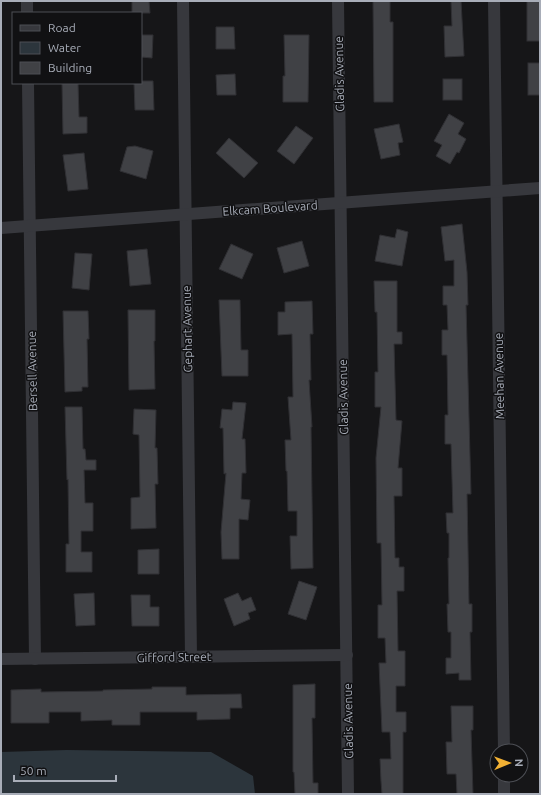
<svg xmlns="http://www.w3.org/2000/svg" width="541" height="795" font-family="Ubuntu,sans-serif">
  <style>
    .water { fill: #2c353c }
    .building { fill: #404145; stroke: #303034 }
    .lines { fill: none; stroke-linecap: round; stroke-linejoin: round }
    .minor { stroke: #37383d; stroke-width: 12 }
    .labels { text-anchor: middle; dominant-baseline: central; stroke-width: 3; stroke-linejoin: round; paint-order: stroke }
    .street-label { font-size: 12px; fill: #a8adb8; stroke: #111113 }
  </style>
  <rect width="100%" height="100%" fill="#161618"/>
  <polygon class="water" points="67,750 211,752 253,776 255,794 1,794 1,752"/>
  <g class="building">
    <polygon points="132,1 149,1 150,13 132,13"/>
    <polygon points="373,1 390,1 390,22 393,22 393,102 374,102"/>
    <polygon points="451,1 461,1 464,56 445,57 444,26 452,26"/>
    <rect x="527" y="1" width="13" height="40"/>
    <polygon points="216,27 234,27 235,49 216,49"/>
    <polygon points="141,35 153,35 152,58 141,57"/>
    <polygon points="284,35 309,35 308,102 283,102 283,76 285,76"/>
    <rect x="528" y="63" width="12" height="32"/>
    <polygon points="235,74 236,95 217,95 216,75"/>
    <rect x="443" y="79" width="19" height="21"/>
    <polygon points="141,81 153,81 154,110 135,110 134,83 141,83"/>
    <polygon points="62,83 78,83 79,117 87,117 87,133 63,134"/>
    <polygon points="449,114 464,123 458,134 466,139 459,153 457,152 450,164 436,156 442,145 434,141"/>
    <polygon points="399,124 403,142 398,143 400,155 381,159 374,129"/>
    <polygon points="296,126 313,138 294,164 277,151"/>
    <polygon points="229,138 258,163 244,178 216,153"/>
    <polygon points="135,146 153,151 146,179 120,171 127,147"/>
    <polygon points="84,153 88,189 68,191 63,155"/>
    <polygon points="462,224 467,272 468,305 466,305 471,494 467,494 469,604 472,604 472,632 470,632 471,680 459,680 459,673 446,674 446,658 451,658 451,632 448,632 447,604 449,604 448,558 449,558 449,533 447,533 446,513 453,513 451,444 445,444 445,415 448,415 447,355 442,355 442,330 448,330 447,305 443,305 443,286 454,286 454,260 445,261 441,227"/>
    <polygon points="397,229 408,232 402,266 375,261 380,235 395,238"/>
    <polygon points="302,241 309,266 284,273 277,248"/>
    <polygon points="231,244 253,254 242,279 219,269"/>
    <polygon points="147,249 151,284 130,286 127,251"/>
    <polygon points="75,253 92,254 89,290 72,288"/>
    <polygon points="374,281 397,281 397,332 402,332 402,344 394,344 396,420 402,421 398,468 402,468 402,496 394,496 395,558 399,558 399,567 404,567 404,591 397,591 398,651 405,651 405,686 396,686 396,712 406,712 406,732 403,732 403,794 382,794 381,781 380,759 391,759 390,732 382,732 379,663 386,663 385,638 378,638 378,605 382,605 381,543 377,543 376,458 381,407 375,407 375,372 378,372 377,312 375,312"/>
    <polygon points="219,300 240,300 241,350 248,350 248,376 222,376"/>
    <polygon points="312,301 313,334 310,334 311,380 309,380 312,427 311,427 313,568 291,569 290,536 297,536 297,511 288,511 287,471 286,471 285,440 291,440 288,397 293,397 292,334 278,335 278,312 285,312 285,302"/>
    <polygon points="128,310 155,310 155,341 154,341 155,389 129,390"/>
    <polygon points="63,311 88,311 89,339 87,339 88,387 82,387 82,391 65,392"/>
    <polygon points="233,402 246,403 242,439 245,439 246,473 242,473 241,499 250,500 248,520 239,519 239,559 222,559 221,532 226,473 224,474 223,428 220,428 222,409 232,410"/>
    <polygon points="65,407 82,407 83,449 85,449 86,460 96,460 96,470 84,470 85,503 93,503 93,531 81,531 81,552 92,552 92,572 66,572 66,544 69,544 68,479 67,480"/>
    <polygon points="134,409 156,410 155,448 157,448 158,484 155,484 156,528 131,529 131,498 140,497 139,435 133,434"/>
    <polygon points="159,549 159,574 138,574 138,550"/>
    <polygon points="299,581 317,587 306,620 288,614"/>
    <polygon points="94,593 95,625 76,626 74,594"/>
    <polygon points="238,593 242,601 251,597 256,610 248,613 250,619 234,626 224,599"/>
    <polygon points="131,595 150,595 150,607 159,607 159,626 132,626"/>
    <polygon points="315,684 315,718 312,718 313,783 318,783 318,794 295,794 294,772 293,772 293,685"/>
    <polygon points="152,687 186,687 186,695 241,694 242,708 230,708 230,719 197,720 197,712 140,712 140,725 112,725 112,720 81,721 81,712 49,712 49,723 11,723 11,690 41,689 41,692 103,691 103,690 152,689"/>
    <polygon points="451,706 473,706 473,730 471,730 473,794 457,794 456,774 447,774 446,742 452,742"/>
  </g>
  <g class="lines">
    <g class="minor">
      <polyline points="27,1 27,13"/>
      <polyline points="183,1 191,657"/>
      <polyline points="338,1 348,794"/>
      <polyline points="494,1 504,751"/>
      <polyline points="28,83 35,659"/>
      <polyline points="1,228 540,188"/>
      <polyline points="1,659 347,655"/>
      <polyline points="504,775 504,794"/>
    </g>
  </g>
  <g class="labels">
    <g class="street-label">
      <text transform="translate(339 74) rotate(-91)">Gladis Avenue</text>
      <text transform="translate(270 208) rotate(-4)">Elkcam Boulevard</text>
      <text transform="translate(187 329) rotate(-91)">Gephart Avenue</text>
      <text transform="translate(32 371) rotate(-91)">Bersell Avenue</text>
      <text transform="translate(499 376) rotate(-91)">Meehan Avenue</text>
      <text transform="translate(343 397) rotate(-91)">Gladis Avenue</text>
      <text transform="translate(174 657) rotate(-1)">Gifford Street</text>
      <text transform="translate(348 721) rotate(-91)">Gladis Avenue</text>
    </g>
  </g>
  <rect width="541" height="795" fill="none" stroke="#a8adb8" stroke-width="4"/>
  <rect x="12" y="12" width="130" height="72" fill="#111113" stroke="#4d4f55"/>
  <rect x="20" y="25" width="20" height="6" fill="#37383d" stroke="#4d4f55"/>
  <text x="48" y="32" font-size="12" fill="#a8adb8">Road</text>
  <rect x="20" y="42" width="20" height="12" fill="#2c353c" stroke="#4d4f55"/>
  <text x="48" y="52" font-size="12" fill="#a8adb8">Water</text>
  <rect x="20" y="62" width="20" height="12" fill="#404145" stroke="#4d4f55"/>
  <text x="48" y="72" font-size="12" fill="#a8adb8">Building</text>
  <g transform="translate(509 763) rotate(89)"><circle r="19" fill="#111113" stroke="#4d4f55"/>
  <path d="M0-3L7 15L0 10L-7 15Z" fill="#f2b134"/>
  <text y="-6" font-size="11" font-weight="bold" text-anchor="middle" fill="#a8adb8">N</text>
  </g>
  <path d="M14 775v6h102v-6" fill="none" stroke="#a8adb8" stroke-width="2"/>
  <text x="20" y="775" font-size="12" fill="#a8adb8" stroke="#111113" stroke-width="3" paint-order="stroke">50 m</text>
</svg>
